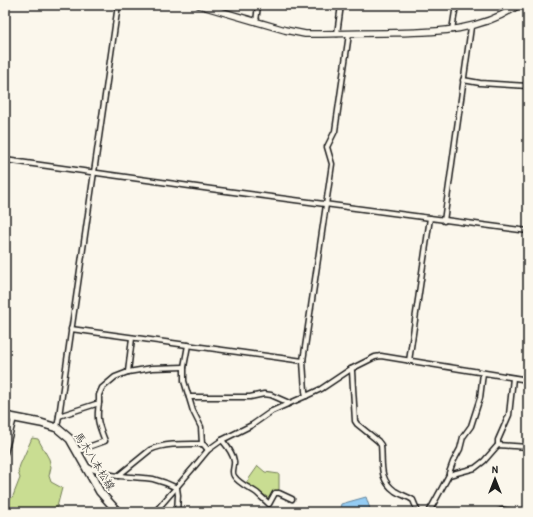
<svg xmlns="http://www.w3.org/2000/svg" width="533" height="517" font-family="'Patrick Hand','Klee One',sans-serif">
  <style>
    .green { fill: #c9dd92; stroke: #727c57 }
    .water { fill: #94ccf3; stroke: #64869d }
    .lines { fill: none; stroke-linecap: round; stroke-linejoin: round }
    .minor-casing { stroke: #1c1c1c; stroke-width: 7 }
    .tertiary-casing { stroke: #1c1c1c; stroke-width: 8 }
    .primary-casing { stroke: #1c1c1c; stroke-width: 10 }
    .minor { stroke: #fbf7ec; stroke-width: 4 }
    .tertiary { stroke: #fbf7ec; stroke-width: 5.5 }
    .primary { stroke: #fbf7ec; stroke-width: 7 }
    .labels { text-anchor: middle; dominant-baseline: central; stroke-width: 4; stroke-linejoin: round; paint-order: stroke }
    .street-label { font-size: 11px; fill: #1c1c1c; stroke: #fbf7ec }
  </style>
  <rect width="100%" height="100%" fill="#fbf7ec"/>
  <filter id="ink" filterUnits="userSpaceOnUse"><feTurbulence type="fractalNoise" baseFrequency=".025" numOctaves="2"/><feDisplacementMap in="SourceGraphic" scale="8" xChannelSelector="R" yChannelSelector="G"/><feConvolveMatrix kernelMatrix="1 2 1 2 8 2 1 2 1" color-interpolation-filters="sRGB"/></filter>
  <g filter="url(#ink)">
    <g class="green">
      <polygon points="32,438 38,439 49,459 51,467 49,476 51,482 62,488 57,507 51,510 25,509 25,512 5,512 5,505 13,496 20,478 18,472 20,465"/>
      <polygon points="258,466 265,472 279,474 279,489 270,499 246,483"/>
    </g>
    <polygon class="water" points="366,497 371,512 339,512 341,504"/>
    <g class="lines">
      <defs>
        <g id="minor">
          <polyline points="51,5 54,5"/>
          <polyline points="256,22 258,5"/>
          <polyline points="452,30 456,5"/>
          <polyline points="337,34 341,5"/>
          <polyline points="463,80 480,83 528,86"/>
          <polyline points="5,160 211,189 528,231"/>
          <polyline points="444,221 471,27"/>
          <polyline points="71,329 303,361"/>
          <polyline points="188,345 184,367 184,381 193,411 201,427 202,444"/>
          <polyline points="409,361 430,218"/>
          <path d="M351,369l1,2 3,50 2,3 21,17 3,4c2,18 -3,34 14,46 6,4 12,5 18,9l5,12"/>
          <polyline points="128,372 132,338"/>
          <polyline points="306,396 305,391 303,361 332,164 327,147 335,131 349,34"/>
          <polyline points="189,397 250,397 264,394 271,395 287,402 288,404"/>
          <polyline points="59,416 99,403 99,395 102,388 115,377 128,372 152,368 184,367"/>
          <polyline points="57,428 59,416 118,5"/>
          <path d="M222,440c5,6 11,13 12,21 1,5 -3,11 0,15 5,8 16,12 23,17 4,4 8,7 12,11l6,-11h4l13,6"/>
          <polyline points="498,445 498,440 509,415 513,378"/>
          <path d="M77,451l28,-10c-6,-16 -9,-20 -6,-38"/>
          <polyline points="5,453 14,418"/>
          <path d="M88,467c20,11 43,9 65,12 8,2 16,5 24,9l1,7 -1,17"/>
          <polyline points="449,475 449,473 453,462 460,449 463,437 471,426 480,398 483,373"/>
          <path d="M118,476l32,-26c15,-7 36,-6 52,-6l2,1 4,5"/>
          <polyline points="430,511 438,512"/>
          <polyline points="155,512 194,467 208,450 222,440 252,425 272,411 306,396 321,389 351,369 375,357 381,356 528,380"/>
          <polyline points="429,512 449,475 475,468 484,461 498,445 528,447"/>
          <path d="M498,512c6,-3 9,-2 15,0"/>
        </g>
        <path id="tertiary" d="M199,5l86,25 20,4c27,0 54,-1 80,-1 48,-1 93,0 134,-28"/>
        <polyline id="primary" points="5,416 41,423 57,428 70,439 100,492 118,512"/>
      </defs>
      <use href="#minor" class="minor-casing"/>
      <use href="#tertiary" class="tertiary-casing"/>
      <use href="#primary" class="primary-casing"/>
      <use href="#minor" class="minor"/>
      <use href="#tertiary" class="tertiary"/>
      <use href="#primary" class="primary"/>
    </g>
  </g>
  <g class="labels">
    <g class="street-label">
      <text transform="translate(95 461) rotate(58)">馬木八本松線</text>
    </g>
  </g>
  <rect width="533" height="517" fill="none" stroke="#fbf7ec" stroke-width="20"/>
  <rect x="10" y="10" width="513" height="497" fill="none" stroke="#1c1c1c" stroke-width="1.5" filter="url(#ink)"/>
  <g transform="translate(495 479)" stroke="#fbf7ec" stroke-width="3" paint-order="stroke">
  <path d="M0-3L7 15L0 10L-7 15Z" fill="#1c1c1c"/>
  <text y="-6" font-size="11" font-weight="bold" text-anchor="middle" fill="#1c1c1c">N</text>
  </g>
</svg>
